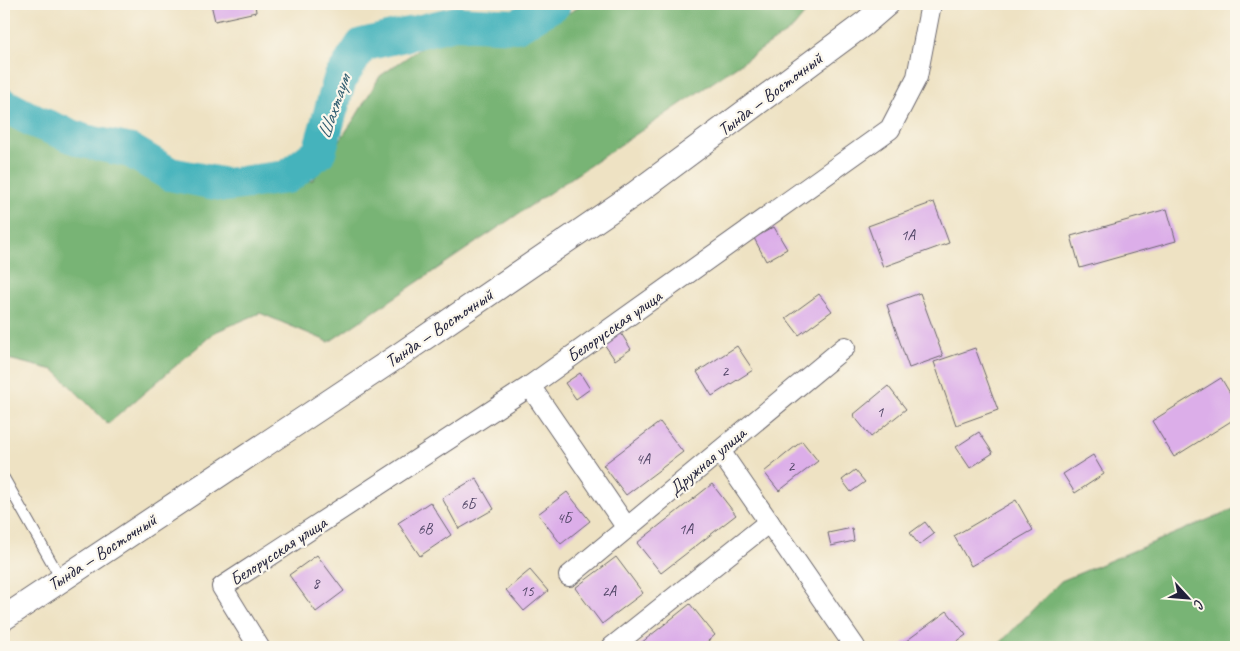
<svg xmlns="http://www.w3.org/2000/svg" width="1240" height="651" font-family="Caveat,sans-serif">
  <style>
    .forest { fill: #78b474; stroke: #4d6b58 }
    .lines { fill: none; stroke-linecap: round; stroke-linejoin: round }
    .river { stroke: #44b3bc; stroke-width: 34 }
    .building { fill: #dcaee9 }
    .service-casing { stroke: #69656b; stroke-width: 12 }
    .minor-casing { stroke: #69656b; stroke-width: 22 }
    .tertiary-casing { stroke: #69656b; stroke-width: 26 }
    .service { stroke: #fff; stroke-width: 10 }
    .minor { stroke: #fff; stroke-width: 20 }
    .tertiary { stroke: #fff; stroke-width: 24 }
    .labels { text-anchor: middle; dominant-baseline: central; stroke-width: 4.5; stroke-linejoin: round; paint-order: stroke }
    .number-label { font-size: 15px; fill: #504566 }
    .street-label { font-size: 18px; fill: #22223b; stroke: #fbf7ec }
    .water-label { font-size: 19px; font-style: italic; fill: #305c6f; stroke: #fbf7ec }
  </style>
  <rect width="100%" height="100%" fill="#fbf7ec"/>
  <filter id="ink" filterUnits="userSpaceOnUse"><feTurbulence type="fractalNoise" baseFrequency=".02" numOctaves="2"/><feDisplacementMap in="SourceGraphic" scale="10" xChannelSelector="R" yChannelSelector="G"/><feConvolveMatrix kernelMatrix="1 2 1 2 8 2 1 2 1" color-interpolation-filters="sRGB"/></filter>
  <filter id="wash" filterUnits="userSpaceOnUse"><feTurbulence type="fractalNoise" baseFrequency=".0096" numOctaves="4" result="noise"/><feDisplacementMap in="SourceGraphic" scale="20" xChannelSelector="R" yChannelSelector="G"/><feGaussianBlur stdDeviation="1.12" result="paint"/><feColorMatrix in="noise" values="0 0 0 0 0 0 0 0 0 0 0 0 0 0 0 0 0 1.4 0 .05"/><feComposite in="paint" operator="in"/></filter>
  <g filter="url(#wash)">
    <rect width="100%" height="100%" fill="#eee2c3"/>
    <g class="forest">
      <polygon points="585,4 813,4 793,28 329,342 260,313 215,332 108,424 54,370 4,358 4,119 86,158 126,163 180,190 251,193 313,180 355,118 380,76 425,45 465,32 509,40 550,23"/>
      <polygon points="1236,508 1236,647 996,647 1061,581"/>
    </g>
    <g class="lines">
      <polyline class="river" points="4,105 34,121 84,141 131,151 170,174 226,185 287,177 319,152 340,79 362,45 455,23 517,26 554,4"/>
    </g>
    <g id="blocks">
      <g class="building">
        <polygon points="211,4 255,4 256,12 215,21"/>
        <polygon points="934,202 949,243 883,267 868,226"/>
        <polygon points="1167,209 1176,241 1080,268 1071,236"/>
        <polygon points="774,227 787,249 766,261 754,238"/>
        <polygon points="920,293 943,356 909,368 887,305"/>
        <polygon points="819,294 832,311 799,335 786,318"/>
        <polygon points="619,330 631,349 615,360 602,341"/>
        <polygon points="737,346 753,370 712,396 697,372"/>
        <polygon points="975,348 998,410 956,425 934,362"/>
        <polygon points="580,373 590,389 576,399 565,383"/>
        <polygon points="1221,378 1236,403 1236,418 1174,457 1152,421"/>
        <polygon points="888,386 906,409 871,437 853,415"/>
        <polygon points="660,422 683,452 626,495 603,465"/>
        <polygon points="979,432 993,453 970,468 956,447"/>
        <polygon points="802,441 818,461 779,491 764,472"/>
        <polygon points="1093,455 1104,474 1075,493 1063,474"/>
        <polygon points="855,470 865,482 851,492 842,480"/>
        <polygon points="476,478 494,509 459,529 442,498"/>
        <polygon points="712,484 736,515 661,573 637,543"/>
        <polygon points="567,492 590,521 561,544 538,514"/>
        <polygon points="1016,500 1033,530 971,566 954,536"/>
        <polygon points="430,502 451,535 420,556 398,523"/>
        <polygon points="925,522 934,534 919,545 910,533"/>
        <polygon points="852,528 854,541 831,546 828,533"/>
        <polygon points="317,555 344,591 316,612 289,575"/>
        <polygon points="616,557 643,593 602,624 575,588"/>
        <polygon points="530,570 548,591 524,611 506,590"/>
        <polygon points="690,604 715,635 701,647 636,647"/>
        <polygon points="947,611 966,635 949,647 898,647"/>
      </g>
    </g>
  </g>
  <g filter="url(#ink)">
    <use href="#blocks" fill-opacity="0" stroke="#69656b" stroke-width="1"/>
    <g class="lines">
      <defs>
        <polyline id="service" points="4,478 61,579"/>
        <g id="minor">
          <polyline points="530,386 627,528"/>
          <polyline points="720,451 855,647"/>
          <polyline points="569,576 845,347"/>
          <polyline points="259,647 222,587 530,386 890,129 917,77 931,4"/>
          <polyline points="612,647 769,522"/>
        </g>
        <polyline id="tertiary" points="4,618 398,356 636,193 865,23 887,4"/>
      </defs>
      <use href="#service" class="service-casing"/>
      <use href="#minor" class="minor-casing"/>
      <use href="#tertiary" class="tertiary-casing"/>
      <use href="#service" class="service"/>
      <use href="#minor" class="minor"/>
      <use href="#tertiary" class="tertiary"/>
    </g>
  </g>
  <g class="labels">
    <g class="number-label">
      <text x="908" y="235">1А</text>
      <text x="725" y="371">2</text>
      <text x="880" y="412">1</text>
      <text x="643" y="459">4А</text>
      <text x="791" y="466">2</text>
      <text x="468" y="504">6Б</text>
      <text x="564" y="518">4Б</text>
      <text x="425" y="529">6В</text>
      <text x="686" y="529">1А</text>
      <text x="316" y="583">8</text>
      <text x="527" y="591">15</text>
      <text x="609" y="591">2А</text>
    </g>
    <g class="street-label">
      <text transform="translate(770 94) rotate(-37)">Тында — Восточный</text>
      <text transform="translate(614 326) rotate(-35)">Белорусская улица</text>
      <text transform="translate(439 328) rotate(-34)">Тында — Восточный</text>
      <text transform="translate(707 461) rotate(-40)">Дружная улица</text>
      <text transform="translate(278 551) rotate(-33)">Белорусская улица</text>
      <text transform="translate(102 552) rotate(-33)">Тында — Восточный</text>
    </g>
    <g class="water-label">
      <text transform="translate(334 107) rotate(-71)">Шахтаум</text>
    </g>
  </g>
  <rect width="1240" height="651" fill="none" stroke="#fbf7ec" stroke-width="20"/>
  <g transform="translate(1188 598) rotate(116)" stroke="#fbf7ec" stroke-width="4" paint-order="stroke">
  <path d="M0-4L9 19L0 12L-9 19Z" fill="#22223b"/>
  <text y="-8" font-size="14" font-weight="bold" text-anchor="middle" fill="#22223b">С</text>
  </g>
</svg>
